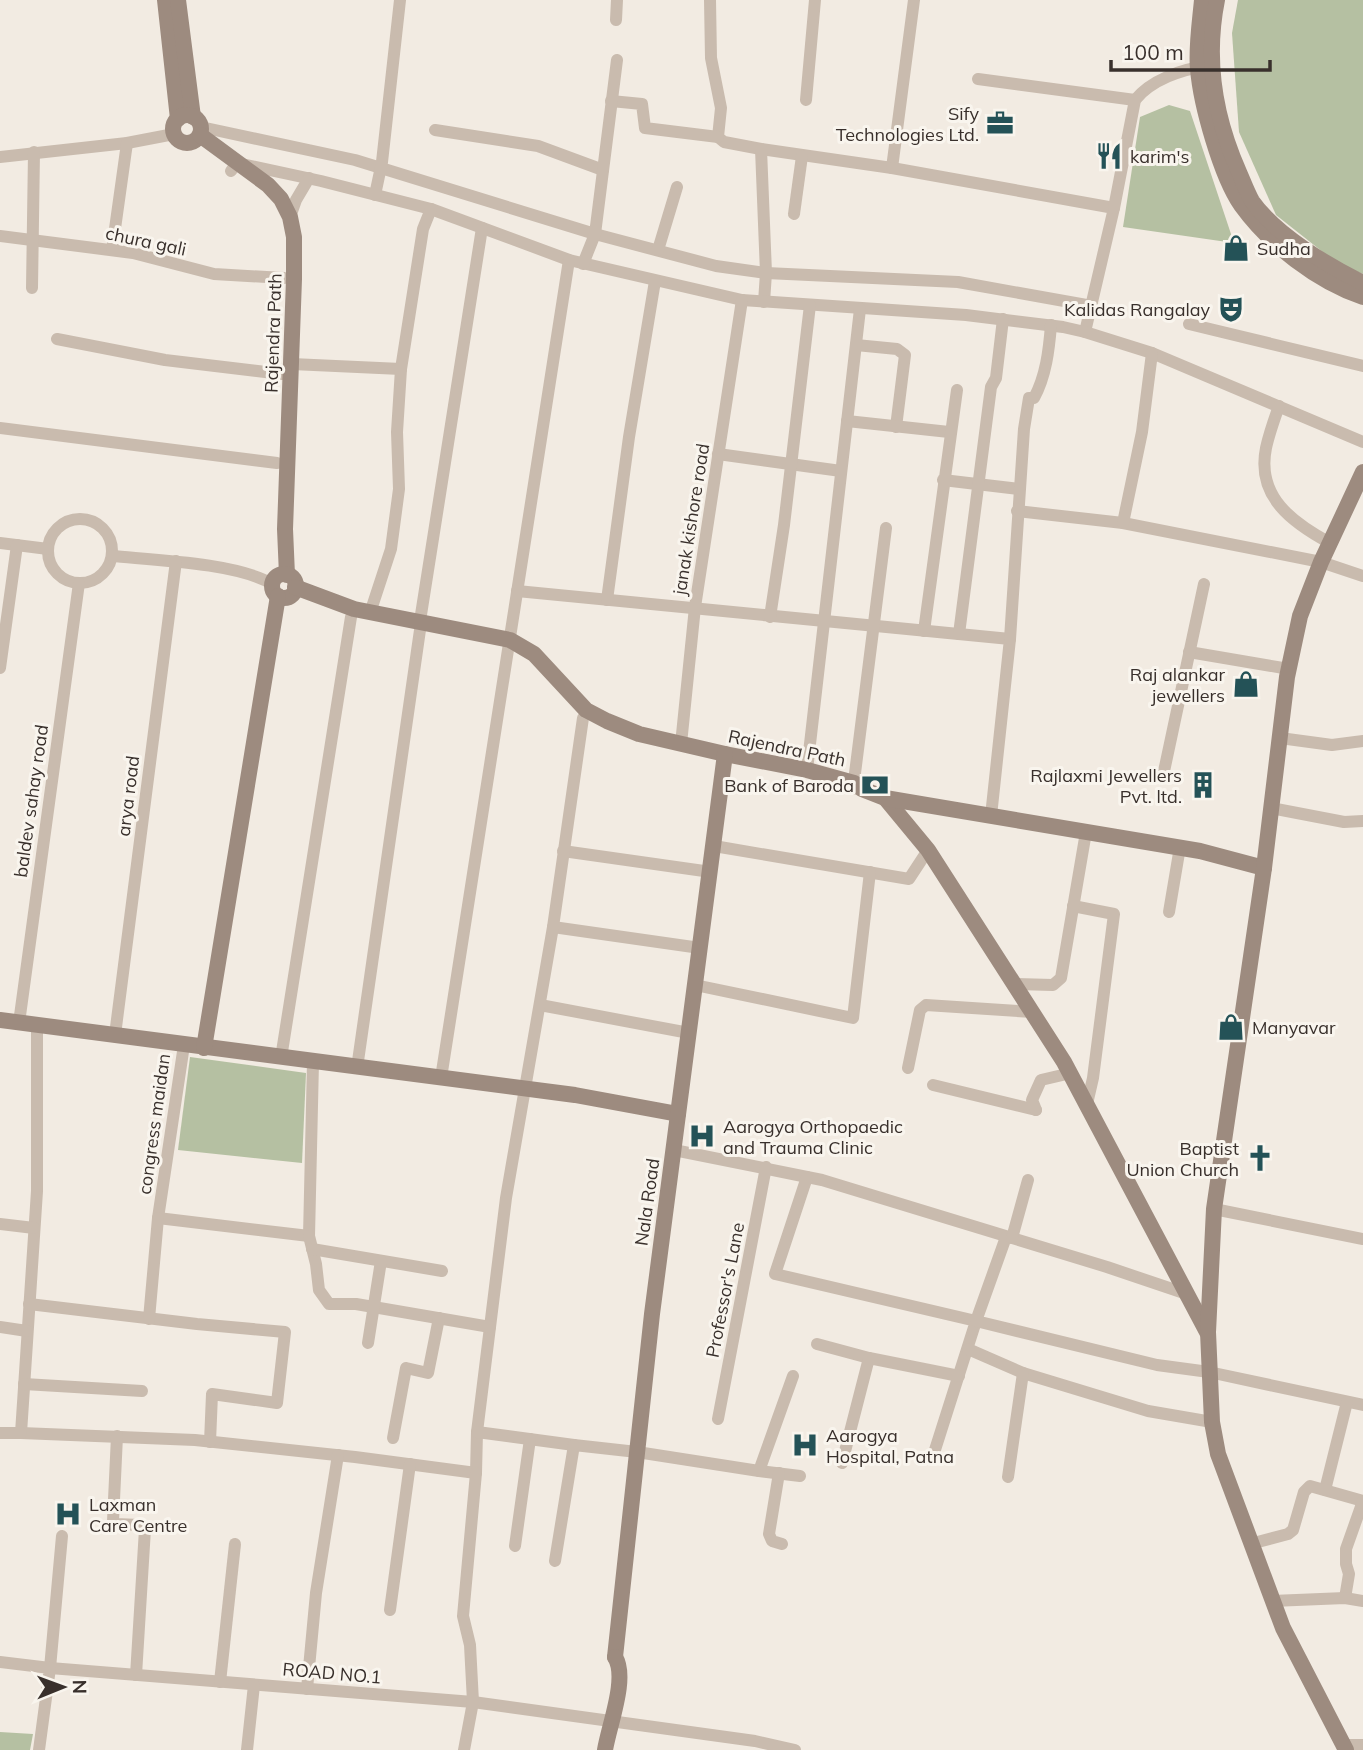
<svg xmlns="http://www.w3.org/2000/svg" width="1363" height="1750" font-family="Mulish,sans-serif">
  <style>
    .green { fill: #b5c0a2 }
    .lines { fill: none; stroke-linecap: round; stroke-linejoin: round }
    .street { stroke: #c9bbae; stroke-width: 12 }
    .secondary { stroke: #9d8b7f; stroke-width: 16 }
    .labels { text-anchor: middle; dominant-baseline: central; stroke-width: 6; stroke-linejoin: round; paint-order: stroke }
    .poi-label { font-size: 18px; fill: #39302c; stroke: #f9f5ee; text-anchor: end }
    .street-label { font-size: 18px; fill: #39302c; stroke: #f9f5ee }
  </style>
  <rect width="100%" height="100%" fill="#f2ebe2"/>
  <g class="green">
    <polygon points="1238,0 1363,0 1363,274 1338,264 1276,215 1239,132 1232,33"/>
    <polygon points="1169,105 1190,111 1234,243 1123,227 1140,117"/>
    <polygon points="190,1057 306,1073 302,1163 178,1150"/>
    <polygon points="0,1732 33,1734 30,1750 0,1750"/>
  </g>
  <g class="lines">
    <g class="street">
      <polyline points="710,0 711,58 721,108 718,137 724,142 761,149 892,168 914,0"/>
      <polyline points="616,20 617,0"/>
      <polyline points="978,79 1135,100"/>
      <polyline points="806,100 815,0"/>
      <polyline points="611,101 642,104 645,128 718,137"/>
      <polyline points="201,127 355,160 595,234 716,266 766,273 958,282 1092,306"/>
      <polyline points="435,130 538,146 603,170"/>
      <polyline points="761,149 766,273 764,302"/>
      <polyline points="0,157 127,143 174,134"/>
      <polyline points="892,168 1114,208 1085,332"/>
      <polyline points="231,171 237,163 321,181 431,209 569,260 742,300 966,315 1063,327 1085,332 1152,353 1363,442"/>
      <polyline points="375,195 382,162 400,0"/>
      <path d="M1114,208l21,-108c16,-20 47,-31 72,-34"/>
      <polyline points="794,214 802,156"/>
      <polyline points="290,217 296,200 309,178"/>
      <polyline points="0,236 133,253 214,274 284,278"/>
      <polyline points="112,250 127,143"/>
      <polyline points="658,250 677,187"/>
      <polyline points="583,264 595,234 617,60"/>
      <polyline points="32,288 34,152"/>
      <polyline points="1189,324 1363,366"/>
      <polyline points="57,339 165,360 282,374"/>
      <polyline points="856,345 897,349 905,355 896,427"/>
      <polyline points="292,364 401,369"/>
      <path d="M1279,406c-5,14 -10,28 -13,42 -10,49 27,75 64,95"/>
      <polyline points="847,421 949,432"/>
      <polyline points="0,428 277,463"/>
      <polyline points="718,454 841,471"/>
      <polyline points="943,480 1019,489"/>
      <polyline points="1017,511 1123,523 1321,562 1363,576"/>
      <circle cx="80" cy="551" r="32"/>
      <polyline points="1123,523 1142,432 1152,353"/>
      <polyline points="0,543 48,549"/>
      <path d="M112,556c42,4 125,7 160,28"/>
      <polyline points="517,591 1010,639 991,816"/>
      <polyline points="607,600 629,437 655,281"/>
      <polyline points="370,613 391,549 399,489 397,432 401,369 423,229 431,209"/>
      <polyline points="770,617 784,525 810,305"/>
      <polyline points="420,621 482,228"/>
      <polyline points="924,631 957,390"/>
      <polyline points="959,634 991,387 996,378 1003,319"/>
      <path d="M1010,639l14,-210 5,-31h5c12,-22 15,-48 17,-73"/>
      <polyline points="1189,652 1289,669"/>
      <polyline points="0,668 17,545"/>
      <polyline points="1280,738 1332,745 1363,741"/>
      <polyline points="681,744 695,607 742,300"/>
      <polyline points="807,770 860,309"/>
      <polyline points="1163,776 1204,584"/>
      <polyline points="853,789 886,528"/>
      <polyline points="1271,808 1344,822 1363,821"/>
      <polyline points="714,846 909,879 928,850"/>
      <polyline points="563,851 711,872"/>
      <polyline points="1073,906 1114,914 1093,1078 1087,1104"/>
      <polyline points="1169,912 1180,847"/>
      <polyline points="553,927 700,948"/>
      <polyline points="1015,984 1053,985 1061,978 1086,832"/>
      <polyline points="695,985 853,1018 870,872"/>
      <polyline points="540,1005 689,1033"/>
      <polyline points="19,1023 79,583"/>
      <polyline points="37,1025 37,1191 21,1433 195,1440 355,1457 476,1473 477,1432 506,1198 553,927 583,718"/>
      <polyline points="115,1035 176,561"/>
      <polyline points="184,1045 158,1218 309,1236 313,1062"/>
      <polyline points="281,1058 351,617"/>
      <polyline points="357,1068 420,630"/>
      <polyline points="908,1068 920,1010 926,1005 1032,1012"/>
      <polyline points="441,1078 569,260"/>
      <polyline points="933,1085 1036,1110"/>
      <polyline points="1036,1110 1032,1100 1041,1080 1071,1073"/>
      <polyline points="674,1150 822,1180 1107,1267 1187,1294"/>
      <polyline points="807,1177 775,1274 976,1321 934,1453"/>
      <polyline points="1214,1209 1363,1239"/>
      <polyline points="0,1224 34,1228"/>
      <polyline points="309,1236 316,1264 319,1290 329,1304 356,1304 490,1327"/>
      <polyline points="1006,1237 976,1321 1157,1365 1209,1372 1363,1405"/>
      <polyline points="1012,1238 1028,1180"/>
      <polyline points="312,1249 442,1271"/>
      <polyline points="29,1304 197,1324 285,1332 277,1403 212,1394 210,1442"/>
      <polyline points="149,1319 158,1218"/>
      <polyline points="0,1327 27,1331"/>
      <polyline points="368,1343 381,1261"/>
      <polyline points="817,1344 869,1358"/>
      <polyline points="968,1349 1023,1373 1148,1411 1212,1422"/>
      <polyline points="24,1384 142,1391"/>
      <polyline points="718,1419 766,1167"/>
      <polyline points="477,1432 574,1445"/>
      <polyline points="0,1433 21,1433"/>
      <polyline points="117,1436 113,1521 115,1524 140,1525 145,1529 136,1675"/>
      <polyline points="393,1438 406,1368 428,1373 439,1318"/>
      <polyline points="842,1463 869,1358 959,1376"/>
      <polyline points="759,1471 800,1476"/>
      <polyline points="779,1473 769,1534 772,1541 782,1544"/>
      <polyline points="1008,1477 1023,1373"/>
      <polyline points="1325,1490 1347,1402"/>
      <polyline points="62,1536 50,1668 473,1702 755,1741 795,1750"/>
      <polyline points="1250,1544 1288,1534 1293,1530 1304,1492 1310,1486 1363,1501"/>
      <polyline points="515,1546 530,1439"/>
      <polyline points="555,1561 574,1445 637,1452 759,1471 793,1376"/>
      <polyline points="1345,1598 1349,1574 1346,1564 1346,1549 1363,1501"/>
      <polyline points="1272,1601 1345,1598 1363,1601"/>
      <polyline points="390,1610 410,1464"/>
      <polyline points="0,1662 50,1668 39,1750"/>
      <polyline points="220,1682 235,1544"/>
      <polyline points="307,1689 316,1593 338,1455"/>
      <polyline points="1343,1745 1363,1745"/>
      <polyline points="247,1750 254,1685"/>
      <polyline points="464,1750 473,1702 470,1645 463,1616 476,1473"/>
    </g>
    <g class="secondary">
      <polyline points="165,0 178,119"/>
      <polyline points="178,0 193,117"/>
      <path d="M1202,0c-2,22 -6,47 -4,69 3,36 23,107 43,136 29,40 76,76 122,92"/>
      <path d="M1217,0c-12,60 -3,116 22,172 4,9 8,20 13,29 24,34 75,64 111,82"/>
      <circle cx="187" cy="129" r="14"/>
      <polyline points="200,135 268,185 281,199 290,217 294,237 294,279 285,529 287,575"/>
      <circle cx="284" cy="586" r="12"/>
      <polyline points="295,587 354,609 510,640 534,654 586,710 607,721 639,734 725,754 807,770 854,783 862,789 885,798 928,850 1064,1062 1207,1332"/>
      <polyline points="885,798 1200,851 1264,868"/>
      <polyline points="0,1020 575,1095 678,1114"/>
      <polyline points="204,1048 278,596"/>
      <polyline points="615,1657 652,1314 725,754"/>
      <path d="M605,1750c4,-25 23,-72 10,-93"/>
      <polyline points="1346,1750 1283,1628 1218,1454 1212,1422 1208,1332 1214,1209 1264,868 1287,677 1300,616 1321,562 1363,472"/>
    </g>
  </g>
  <defs>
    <symbol id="office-bare" viewBox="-9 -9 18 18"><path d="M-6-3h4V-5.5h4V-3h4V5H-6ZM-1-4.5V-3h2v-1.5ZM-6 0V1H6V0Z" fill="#245257" stroke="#f9f5ee" stroke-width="2.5" paint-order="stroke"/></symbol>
    <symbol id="restaurant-bare" viewBox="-9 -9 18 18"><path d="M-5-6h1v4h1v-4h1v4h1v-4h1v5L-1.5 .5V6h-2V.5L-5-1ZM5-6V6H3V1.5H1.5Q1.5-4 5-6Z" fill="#245257" stroke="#f9f5ee" stroke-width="2.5" paint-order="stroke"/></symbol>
    <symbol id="shop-bare" viewBox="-9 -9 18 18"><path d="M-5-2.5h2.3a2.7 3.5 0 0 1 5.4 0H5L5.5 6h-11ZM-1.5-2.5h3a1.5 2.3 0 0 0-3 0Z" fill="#245257" stroke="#f9f5ee" stroke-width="2.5" paint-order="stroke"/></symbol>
    <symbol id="theatre-bare" viewBox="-9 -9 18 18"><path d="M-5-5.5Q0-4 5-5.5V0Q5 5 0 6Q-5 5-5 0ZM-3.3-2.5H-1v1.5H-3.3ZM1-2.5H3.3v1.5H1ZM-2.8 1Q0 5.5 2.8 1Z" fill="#245257" stroke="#f9f5ee" stroke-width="2.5" paint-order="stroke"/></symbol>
    <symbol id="bank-bare" viewBox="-9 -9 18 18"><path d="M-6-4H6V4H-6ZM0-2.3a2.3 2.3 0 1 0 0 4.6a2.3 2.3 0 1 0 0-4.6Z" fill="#245257" stroke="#f9f5ee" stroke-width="2.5" paint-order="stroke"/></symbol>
    <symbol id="building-bare" viewBox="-9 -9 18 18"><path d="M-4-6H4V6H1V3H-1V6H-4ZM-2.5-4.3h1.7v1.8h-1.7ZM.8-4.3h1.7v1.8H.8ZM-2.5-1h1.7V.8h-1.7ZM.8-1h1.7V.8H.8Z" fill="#245257" stroke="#f9f5ee" stroke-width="2.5" paint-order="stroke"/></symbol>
    <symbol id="hospital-bare" viewBox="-9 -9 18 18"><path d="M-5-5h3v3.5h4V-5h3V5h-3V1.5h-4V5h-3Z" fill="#245257" stroke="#f9f5ee" stroke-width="2.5" paint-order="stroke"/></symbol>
    <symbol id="church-bare" viewBox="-9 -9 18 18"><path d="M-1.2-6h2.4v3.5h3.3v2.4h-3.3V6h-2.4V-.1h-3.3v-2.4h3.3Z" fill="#245257" stroke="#f9f5ee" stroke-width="2.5" paint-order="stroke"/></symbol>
  </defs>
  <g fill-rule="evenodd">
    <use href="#office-bare" x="981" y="104" width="38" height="38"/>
    <use href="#restaurant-bare" x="1090" y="137" width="38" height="38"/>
    <use href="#shop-bare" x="1217" y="229" width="38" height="38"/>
    <use href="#theatre-bare" x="1212" y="290" width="38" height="38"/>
    <use href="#shop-bare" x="1227" y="665" width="38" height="38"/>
    <use href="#bank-bare" x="856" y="766" width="38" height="38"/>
    <use href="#building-bare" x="1184" y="766" width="38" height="38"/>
    <use href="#shop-bare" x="1212" y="1008" width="38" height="38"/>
    <use href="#hospital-bare" x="683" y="1117" width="38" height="38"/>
    <use href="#church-bare" x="1241" y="1139" width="38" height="38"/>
    <use href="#hospital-bare" x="786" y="1426" width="38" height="38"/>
    <use href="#hospital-bare" x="49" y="1495" width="38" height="38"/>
  </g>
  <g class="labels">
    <g class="poi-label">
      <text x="979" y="113">Sify<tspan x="979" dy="21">Technologies Ltd.</tspan></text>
      <text x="1130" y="156" text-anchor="start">karim's</text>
      <text x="1257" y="248" text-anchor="start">Sudha</text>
      <text x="1210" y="309">Kalidas Rangalay</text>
      <text x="1225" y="674">Raj alankar<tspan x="1225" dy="21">jewellers</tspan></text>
      <text x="1182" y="775">Rajlaxmi Jewellers<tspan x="1182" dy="21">Pvt. ltd.</tspan></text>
      <text x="854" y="785">Bank of Baroda</text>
      <text x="1252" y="1027" text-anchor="start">Manyavar</text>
      <text x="723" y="1126" text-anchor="start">Aarogya Orthopaedic<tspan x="723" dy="21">and Trauma Clinic</tspan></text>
      <text x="1239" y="1148">Baptist<tspan x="1239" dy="21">Union Church</tspan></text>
      <text x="826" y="1435" text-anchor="start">Aarogya<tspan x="826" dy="21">Hospital, Patna</tspan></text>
      <text x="89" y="1504" text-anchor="start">Laxman<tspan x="89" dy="21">Care Centre</tspan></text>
    </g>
    <g class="street-label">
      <text transform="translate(146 241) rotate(12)">chura gali</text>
      <text transform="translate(273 333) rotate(-88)">Rajendra Path</text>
      <text transform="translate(691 519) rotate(-81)">janak kishore road</text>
      <text transform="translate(787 748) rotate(12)">Rajendra Path</text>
      <text transform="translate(128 796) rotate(-83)">arya road</text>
      <text transform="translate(31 801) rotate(-82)">baldev sahay road</text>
      <text transform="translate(154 1124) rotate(-82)">congress maidan</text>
      <text transform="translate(647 1202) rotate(-82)">Nala Road</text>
      <text transform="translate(725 1290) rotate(-79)">Professor's Lane</text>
      <text transform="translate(332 1673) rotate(5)">ROAD NO.1</text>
    </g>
  </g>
  <g transform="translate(63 1687) rotate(89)" stroke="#f9f5ee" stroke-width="5" paint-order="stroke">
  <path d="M0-5L12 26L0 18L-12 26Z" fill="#39302c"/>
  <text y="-10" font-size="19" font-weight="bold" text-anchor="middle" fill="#39302c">N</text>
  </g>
  <path d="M1111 60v10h159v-10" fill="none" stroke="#39302c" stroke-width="3.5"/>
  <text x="1122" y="60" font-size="21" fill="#39302c" stroke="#f9f5ee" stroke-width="5" paint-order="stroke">100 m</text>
</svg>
